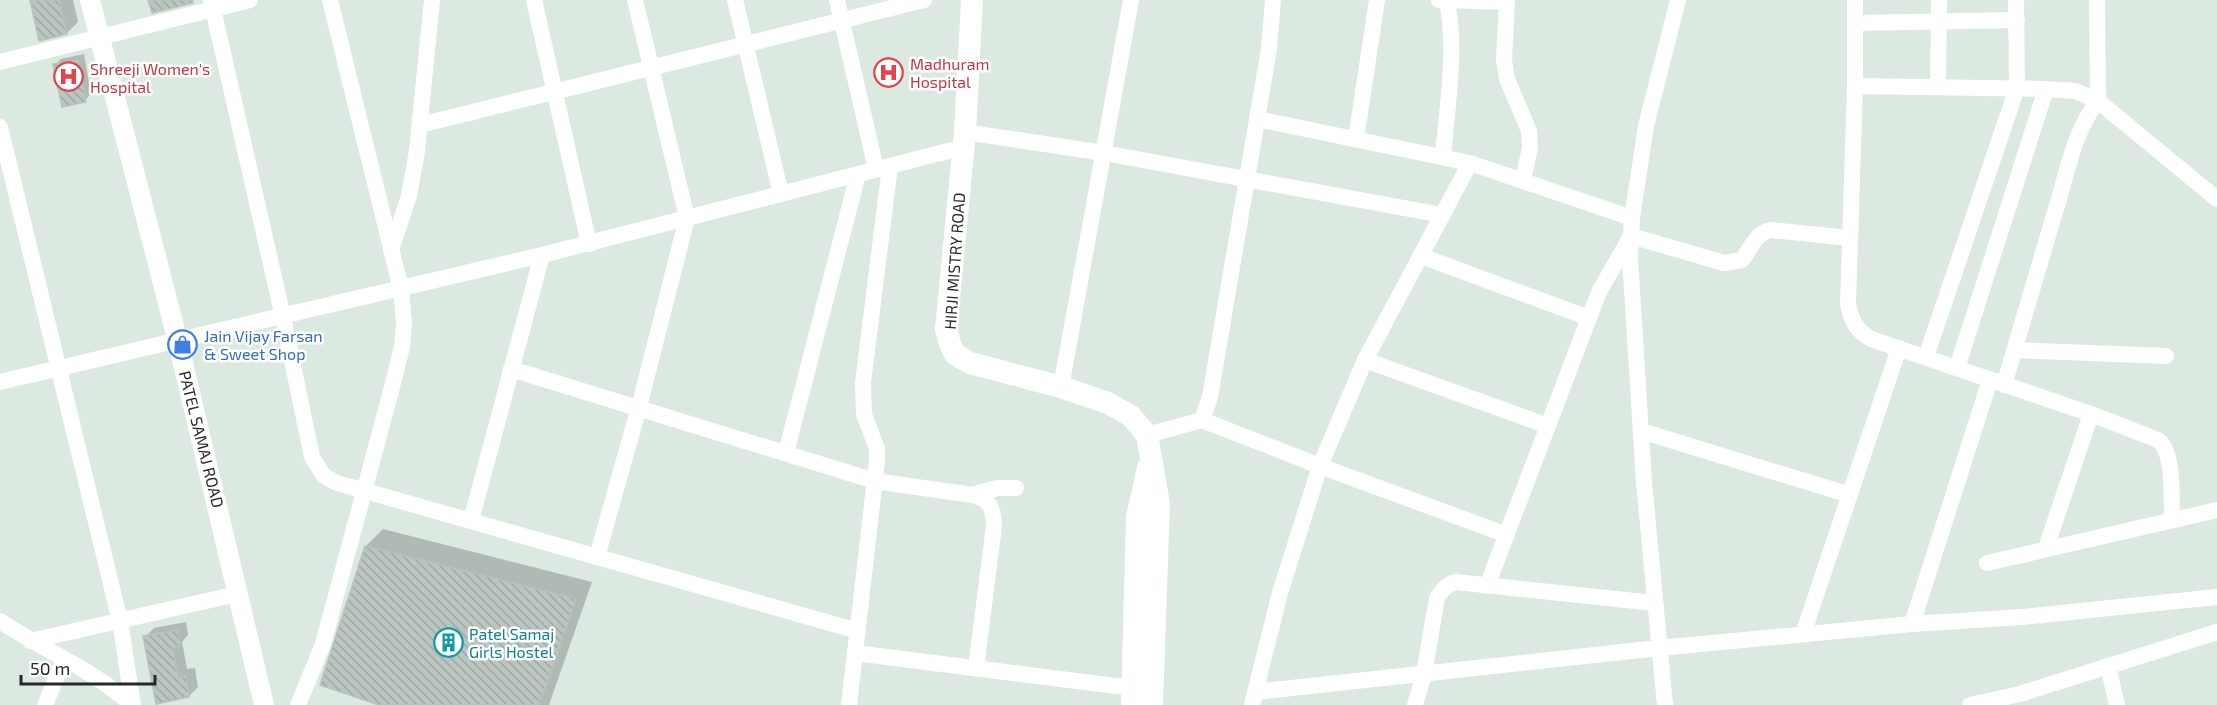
<svg xmlns="http://www.w3.org/2000/svg" width="2217" height="705" font-family="'Exo 2',sans-serif">
  <style>
    .shadow { fill: #0003 }
    .building { fill: url(#building-back-hatch); stroke: #b5c4bd; stroke-width: 1.5 }
    .lines { fill: none; stroke-linecap: round; stroke-linejoin: round }
    .minor { stroke: #fff; stroke-width: 16 }
    .tertiary { stroke: #fff; stroke-width: 20 }
    .secondary { stroke: #fff; stroke-width: 22 }
    .labels { text-anchor: middle; dominant-baseline: central; stroke-width: 5; stroke-linejoin: round; paint-order: stroke }
    .health-label { font-size: 16px; fill: #be3a42; stroke: #fff; text-anchor: start }
    .street-label { font-size: 16px; fill: #282828; stroke: #fff }
    .shop-label { font-size: 16px; fill: #366cbe; stroke: #fff; text-anchor: start }
    .culture-label { font-size: 16px; fill: #0d838f; stroke: #fff; text-anchor: start }
  </style>
  <defs>
    <pattern id="building-back-hatch" width="6" height="6" patternUnits="userSpaceOnUse" patternTransform="scale(1.5)"><rect width="6" height="6" fill="#bac5be"/><path d="M-1 5l2 2M0 0l6 6M5-1l2 2" fill="none" stroke="#a0a9a3"/></pattern>
  </defs>
  <rect width="100%" height="100%" fill="#dbe9e1"/>
  <g class="shadow">
    <polygon points="31,0 73,0 78,22 67,33"/>
    <polygon points="84,54 91,94 85,100 55,65 61,59"/>
    <polygon points="383,529 592,582 549,705 384,705 366,546"/>
    <polygon points="186,622 188,635 182,642 187,669 195,668 198,687 189,696 145,637 154,628"/>
  </g>
  <g class="building">
    <polygon points="30,0 59,0 67,34 39,41"/>
    <polygon points="148,0 192,0 193,3 152,13"/>
    <polygon points="78,60 86,102 62,107 53,64"/>
    <polygon points="365,546 576,599 539,705 379,705 320,685"/>
    <polygon points="177,630 180,646 172,647 178,678 186,676 189,697 156,704 143,636"/>
  </g>
  <g class="lines">
    <g class="minor">
      <polyline points="211,0 283,317 312,457 324,476 337,483 858,631"/>
      <polyline points="534,0 589,244"/>
      <polyline points="735,0 781,194"/>
      <polyline points="837,0 876,169"/>
      <polyline points="1439,0 1507,2"/>
      <polyline points="1507,0 1504,60 1507,79 1529,131 1530,148 1523,180"/>
      <path d="M1855,0v86l-7,218c3,17 9,27 23,35l220,75 67,26c17,12 13,60 14,80"/>
      <polyline points="1855,23 2017,20"/>
      <polyline points="0,62 250,0"/>
      <polyline points="1855,86 2046,89 2076,91 2098,101 2217,199"/>
      <polyline points="1938,87 1939,0"/>
      <polyline points="1257,119 1470,163 1632,218"/>
      <polyline points="420,125 924,0"/>
      <polyline points="0,127 120,621 133,705"/>
      <polyline points="965,132 1104,153 1442,215"/>
      <polyline points="1356,139 1377,0"/>
      <path d="M1443,157c4,-51 14,-106 4,-156"/>
      <polyline points="391,250 409,196 417,151 432,0"/>
      <polyline points="1421,256 1589,318"/>
      <polyline points="2015,350 2166,356"/>
      <polyline points="1926,357 2017,88 2016,0"/>
      <polyline points="1365,360 1548,426"/>
      <polyline points="1957,368 2046,89"/>
      <path d="M511,369l364,112 97,14c19,4 21,13 22,31l-18,142"/>
      <polyline points="0,382 542,255 964,147"/>
      <path d="M2004,385c17,-58 34,-115 51,-173 12,-37 18,-80 43,-111l-1,-101"/>
      <polyline points="1061,387 1131,0"/>
      <polyline points="1202,420 1320,466 1507,535"/>
      <polyline points="1641,431 1850,495"/>
      <polyline points="1147,435 1202,420 1210,397 1269,49 1273,0"/>
      <polyline points="786,453 858,174"/>
      <polyline points="972,495 997,488 1016,488"/>
      <polyline points="471,521 542,255"/>
      <polyline points="2046,548 2091,414"/>
      <polyline points="597,557 639,407 687,218 635,0"/>
      <polyline points="1987,563 2217,510"/>
      <path d="M1487,586l102,-268 10,-26 32,-56 93,27 18,-3c9,-12 13,-26 28,-30l80,8"/>
      <path d="M0,621c43,29 94,49 132,84"/>
      <polyline points="1912,624 1990,380"/>
      <polyline points="1803,634 1899,348"/>
      <polyline points="30,641 237,594"/>
      <polyline points="855,653 1132,688"/>
      <polyline points="2108,666 2117,705"/>
      <polyline points="1255,692 1659,648 1912,624 2022,617 2217,597"/>
      <polyline points="45,705 64,659"/>
      <polyline points="298,705 323,644 391,391 402,347 404,322 401,289 330,0"/>
      <polyline points="849,705 877,461 877,449 864,414 863,383 890,166"/>
      <polyline points="1252,705 1280,593 1320,466 1365,360 1470,163"/>
      <path d="M1415,705l9,-31 13,-76c5,-8 9,-13 19,-16l198,21"/>
      <polyline points="1665,705 1644,482 1630,258 1632,218 1646,126 1678,0"/>
      <polyline points="1970,705 2020,694 2217,632"/>
    </g>
    <polyline class="tertiary" points="90,0 178,342 264,705"/>
    <g class="secondary">
      <polyline points="972,0 965,132 946,329 950,344 955,354 970,363 1061,387 1108,403 1131,416 1147,435 1159,504 1152,705"/>
      <polyline points="1132,705 1137,517 1148,468"/>
    </g>
  </g>
  <defs>
    <symbol id="hospital-ring" viewBox="-11 -11 22 22"><circle r="9.5" fill="#fff" stroke="#e0444e" stroke-width="1.5"/><path d="M-5-5h3v3.5h4V-5h3V5h-3V1.5h-4V5h-3Z" fill="#e0444e"/></symbol>
    <symbol id="shop-ring" viewBox="-11 -11 22 22"><circle r="9.5" fill="#fff" stroke="#3f7fe0" stroke-width="1.5"/><path d="M-5-2.5h2.3a2.7 3.5 0 0 1 5.4 0H5L5.5 6h-11ZM-1.5-2.5h3a1.5 2.3 0 0 0-3 0Z" fill="#3f7fe0"/></symbol>
    <symbol id="building-ring" viewBox="-11 -11 22 22"><circle r="9.5" fill="#fff" stroke="#0f9aa8" stroke-width="1.5"/><path d="M-4-6H4V6H1V3H-1V6H-4ZM-2.5-4.3h1.7v1.8h-1.7ZM.8-4.3h1.7v1.8H.8ZM-2.5-1h1.7V.8h-1.7ZM.8-1h1.7V.8H.8Z" fill="#0f9aa8"/></symbol>
  </defs>
  <g fill-rule="evenodd">
    <use href="#hospital-ring" x="872" y="56" width="33" height="33"/>
    <use href="#hospital-ring" x="52" y="60" width="33" height="33"/>
    <use href="#shop-ring" x="166" y="328" width="33" height="33"/>
    <use href="#building-ring" x="432" y="626" width="33" height="33"/>
  </g>
  <g class="labels">
    <g class="health-label">
      <text x="910" y="63">Madhuram<tspan x="910" dy="18">Hospital</tspan></text>
      <text x="90" y="68">Shreeji Women's<tspan x="90" dy="18">Hospital</tspan></text>
    </g>
    <g class="street-label">
      <text transform="translate(954 261) rotate(-86)">HIRJI MISTRY ROAD</text>
      <text transform="translate(202 439) rotate(76)">PATEL SAMAJ ROAD</text>
    </g>
    <g class="shop-label">
      <text x="204" y="335">Jain Vijay Farsan<tspan x="204" dy="18">&amp; Sweet Shop</tspan></text>
    </g>
    <g class="culture-label">
      <text x="469" y="633">Patel Samaj<tspan x="469" dy="18">Girls Hostel</tspan></text>
    </g>
  </g>
  <path d="M21 675v9h134v-9" fill="none" stroke="#282828" stroke-width="3"/>
  <text x="30" y="675" font-size="18" fill="#282828" stroke="#ffffff" stroke-width="4.5" paint-order="stroke">50 m</text>
</svg>
